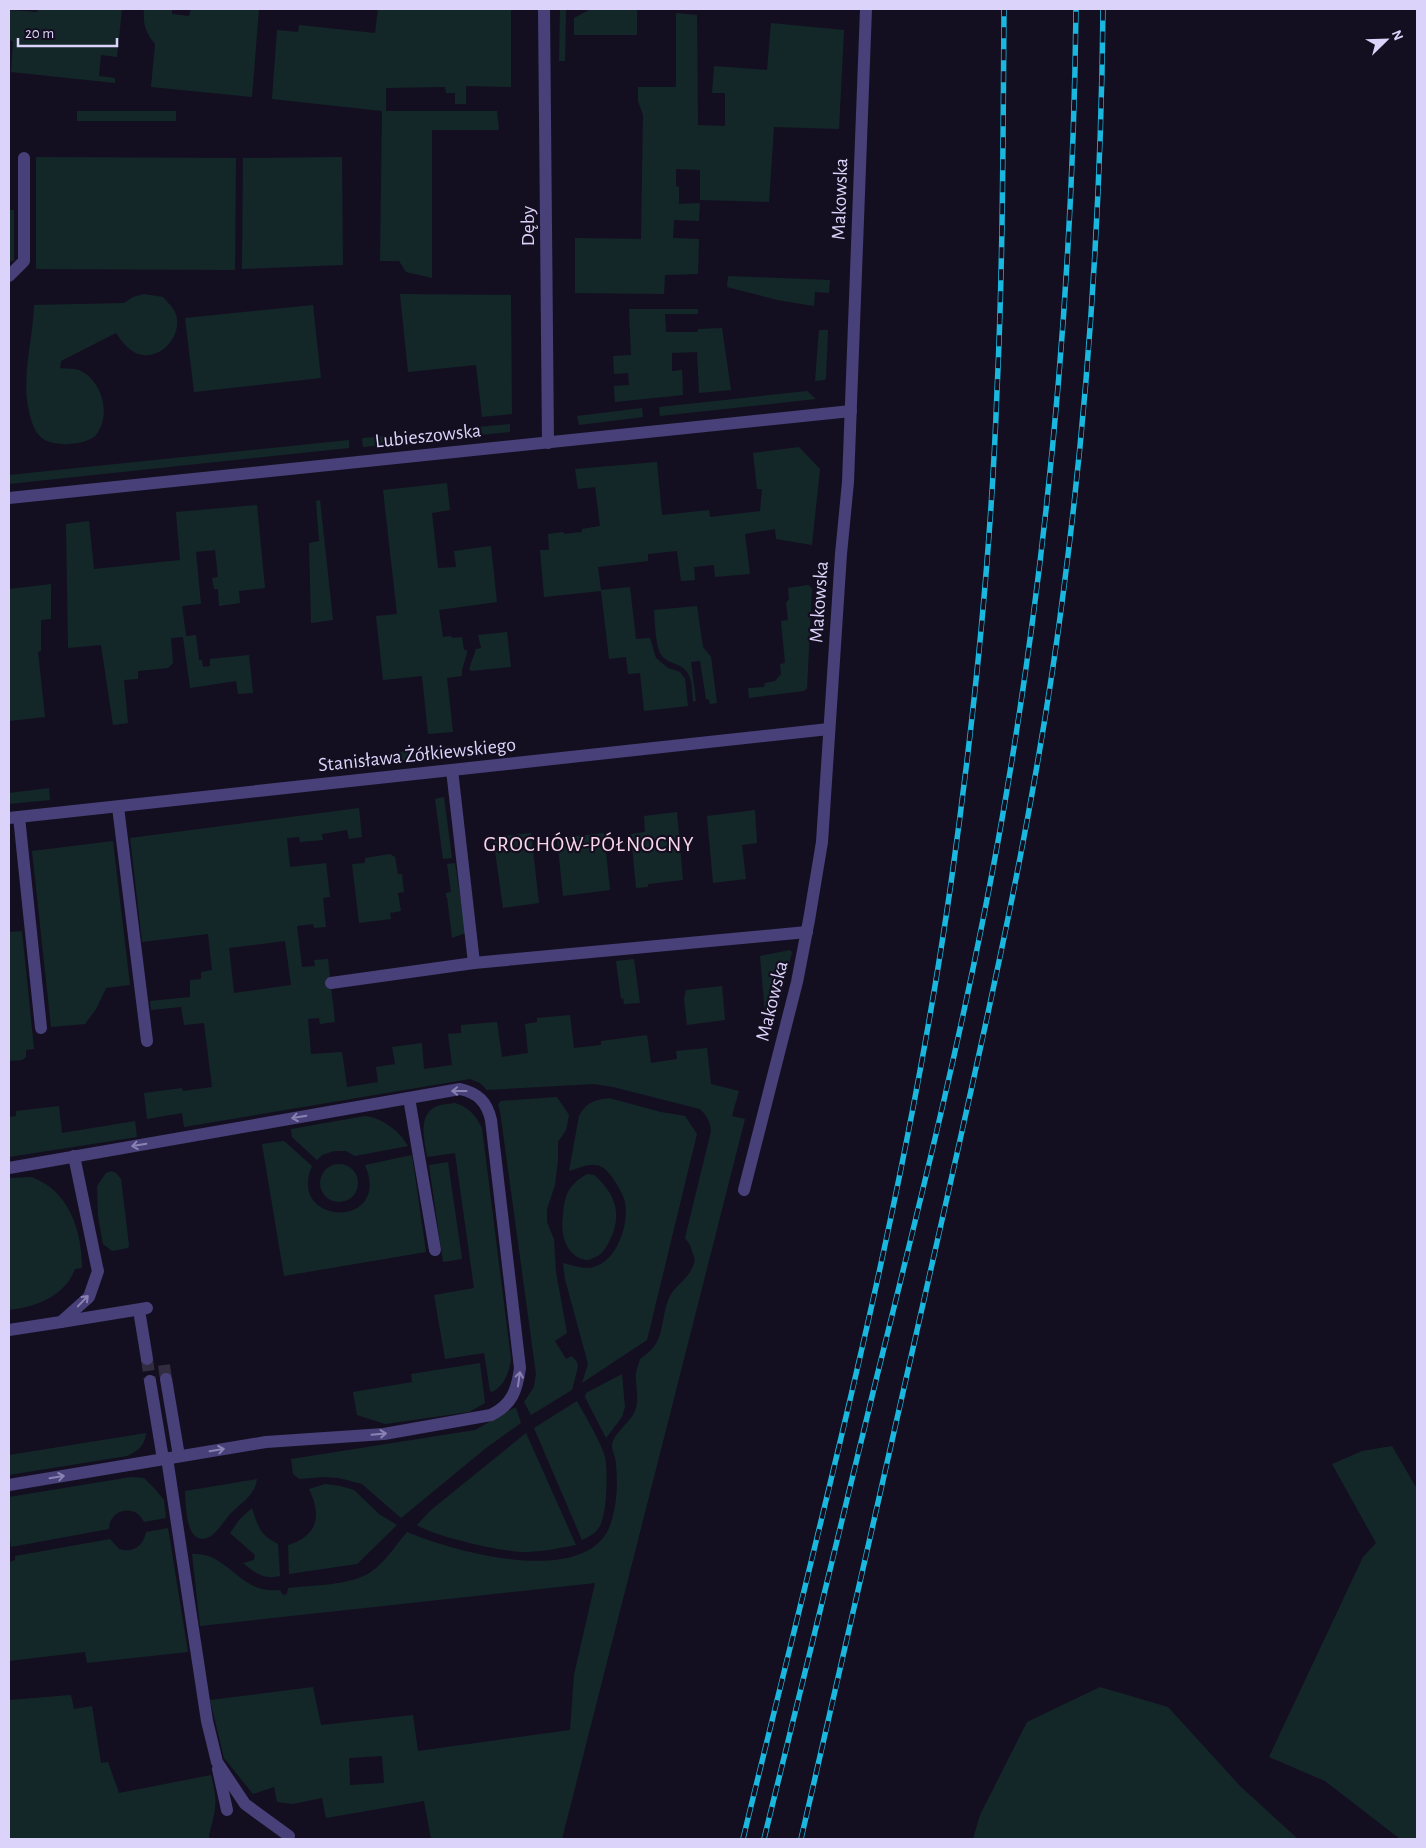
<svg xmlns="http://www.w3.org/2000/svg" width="1426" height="1848" font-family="'Alegreya Sans',sans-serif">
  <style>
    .green { fill: #132729; fill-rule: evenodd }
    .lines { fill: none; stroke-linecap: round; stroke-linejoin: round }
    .minor-tunnel { stroke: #322c41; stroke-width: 12; stroke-dasharray: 12 6; stroke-linecap: butt }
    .minor { stroke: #484079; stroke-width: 12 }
    .rail-casing { stroke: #1ab7df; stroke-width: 5.5 }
    .rail { stroke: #140f20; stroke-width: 4; stroke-dasharray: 11; stroke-linecap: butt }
    .oneway { stroke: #8b82b3 }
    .labels { text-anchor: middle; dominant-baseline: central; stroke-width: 4.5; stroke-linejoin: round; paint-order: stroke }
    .street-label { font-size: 20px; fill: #dcd3fa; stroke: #140f20 }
    .neighbourhood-label { font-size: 21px; letter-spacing: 1px; fill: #fad5e9; stroke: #140f20 }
  </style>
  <rect width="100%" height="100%" fill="#140f20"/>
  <g class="green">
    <polygon points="38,9 122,9 117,57 101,55 99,76 115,78 115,83 11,72 13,41 9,40 9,10 37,12"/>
    <path d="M144,9h28v5l17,2 2,-7h68l-7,88 -101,-10 4,-43c-10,-12 -12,-20 -11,-35z"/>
    <polygon points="378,9 511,9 511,87 466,86 466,104 455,104 455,93 446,93 445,87 386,88 386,111 497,111 499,130 432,130 432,278 406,272 399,261 380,261 382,111 272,99 277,30 298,32 299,25 375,33"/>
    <polygon points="560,9 566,9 565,61 559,61"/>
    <polygon points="591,9 637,9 637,35 574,35 574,18"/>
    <polygon points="676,13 697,15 698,125 725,126 725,93 712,93 714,66 767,70 771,23 844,30 839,129 774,127 769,202 700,200 700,170 676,169 676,186 679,187 679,204 700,203 699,221 674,220 673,238 699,239 698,274 665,275 664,294 575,293 575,238 641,239 643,115 638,101 638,87 676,87"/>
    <rect x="77" y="111" width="99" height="10"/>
    <polygon points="36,157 236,158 235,270 36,269"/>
    <polygon points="342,157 343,265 242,269 243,158"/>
    <rect x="9" y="210" width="5" height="51"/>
    <polygon points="728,276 830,280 829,293 815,292 814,306 777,300 727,287"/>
    <path d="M144,294l19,3c4,5 10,10 12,15 9,20 -11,46 -32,43 -13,-2 -20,-12 -27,-22l-55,28 -1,7c6,1 13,0 19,2 23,10 33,45 17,65 -9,10 -39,12 -51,5 -10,-5 -14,-19 -16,-29 -8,-34 4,-71 5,-106l90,-2 9,-6z"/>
    <polygon points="400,294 511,295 512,414 482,417 476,365 408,372"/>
    <polygon points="313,305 321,378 194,392 185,318"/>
    <polygon points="629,309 698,309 698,314 665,314 666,332 697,332 698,329 722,328 731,390 699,393 697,352 672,353 672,371 682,370 683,395 615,402 614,386 629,385 628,373 614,374 613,356 631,355"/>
    <polygon points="819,330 828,330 826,377 825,380 815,381"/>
    <polygon points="807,391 816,399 660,416 659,407"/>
    <polygon points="642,408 643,417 579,425 577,416"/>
    <polygon points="510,424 510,432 363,447 362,438"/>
    <polygon points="349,440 349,448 9,484 9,475"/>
    <polygon points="799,447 820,469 812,545 776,539 775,529 745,534 750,574 715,577 714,565 694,567 695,580 681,581 677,551 648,554 648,561 598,567 601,590 630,587 636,639 650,638 656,658 668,668 680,672 685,679 688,706 644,711 640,673 628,674 626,657 609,659 601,591 544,597 540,550 549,550 548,534 563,532 564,534 582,532 582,529 600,526 595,487 578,489 575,469 657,462 662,515 709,510 710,517 760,511 762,489 757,489 753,453"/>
    <polygon points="447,483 450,510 432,513 438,568 456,567 454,551 491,546 497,602 439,610 443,637 451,636 452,638 462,637 464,650 467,650 467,653 462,670 462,676 447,678 453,732 428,734 422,676 383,680 376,616 397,614 383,490"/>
    <polygon points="320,500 333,620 311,623 309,543 319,541 316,501"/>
    <polygon points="257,505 265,588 239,591 240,603 219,606 218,589 214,589 212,578 218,577 215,550 196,552 201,604 182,606 186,636 196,635 199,660 202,660 203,667 210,666 210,659 249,655 253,693 238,694 236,681 190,688 183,637 171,638 173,663 168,668 138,671 138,679 124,680 128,723 113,725 101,645 68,648 66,524 89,521 94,569 180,560 176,512"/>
    <polygon points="51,584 51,619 41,620 41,651 38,652 45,717 9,721 9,589"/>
    <polygon points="808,585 812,588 807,688 804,691 749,698 748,688 764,687 765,683 775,681 781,674 780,664 785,663 781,621 788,620 786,603 789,599 788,588"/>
    <path d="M697,606l6,41 8,10 6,46 -7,1 -1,-4 -3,-1 -6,-38 -9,1 5,39 -3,1c-1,-12 0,-30 -13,-36 -6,-3 -12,-4 -17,-9 -8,-8 -8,-36 -9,-47z"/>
    <polygon points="507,632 511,667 471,671 469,669 476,649 481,648 478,635"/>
    <polygon points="453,746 453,755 392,762 391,753"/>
    <polygon points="49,788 50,800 9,804 9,793"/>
    <polygon points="444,797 452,858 443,859 435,799"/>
    <path d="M359,808l3,29 -13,2 -2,-9 -25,4 1,6 -23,2 -1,-5 -12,1 3,29 36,-4 4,34 -7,1 3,29 -12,1 -1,-4 -16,2 5,41 13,-1 -1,-6 14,-1 7,63 -15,2 -1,-6 -11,1 3,35 31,-2 5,35 31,-5 -2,-15 19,-3 -3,-17 30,-4 2,26 28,-4 -4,-31 13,-1v-8l36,-3 5,35 26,-4 -3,-29 12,-2v-4l33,-3 4,33 27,-3v-4l46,-6 4,28 26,-4 -1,-8 31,-3 4,36 28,7 -7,25 13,3 -183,720h-131l-7,-38 -98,17 -4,-20 -29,6 -16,-2 -3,-15 -21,7 -29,-36 -14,-58 103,-13 8,38 92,-10 5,36 152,-21 4,-55 21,-92 -395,43 -8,-72c8,0 17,1 23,5 25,14 33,34 65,31l2,4 3,1 2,-2 1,-5c25,-3 61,-2 83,-16 14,-10 25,-27 36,-40 44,19 176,56 202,-4 8,-20 9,-43 7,-64 0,-6 -4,-13 -4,-18 1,-13 18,-23 23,-35 5,-11 0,-26 1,-38 1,-5 3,-10 4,-14 27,-17 19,-36 29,-61 6,-14 22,-19 26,-38l-5,-15 -5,-7 26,-107c-1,-10 -4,-15 -11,-22l-87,-22 -19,-3 -107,6 -7,-7 -10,-4 -286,48 -2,-14 -35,6 -3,-26 38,-5 1,3 29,-4 -8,-64 -20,2 -3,-18 -30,3 -1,-9 40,-4v-17l11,-1v-7l11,-2 -4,-36 -66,8 -12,-104zM285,941l6,44 -57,8 -5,-45zM382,1756l2,27 -34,2 -1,-27z"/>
    <polygon points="755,810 757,843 742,845 746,879 713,883 707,816"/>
    <polygon points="677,812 683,880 648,884 648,887 636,888 631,834 645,832 644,816"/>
    <polygon points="531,833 539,903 503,908 493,837"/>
    <polygon points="604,833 610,890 563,896 557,838"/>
    <polygon points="113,841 130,985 106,988 96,1009 85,1024 51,1027 32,851"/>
    <polygon points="390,854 395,857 398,874 402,874 404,892 398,893 401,911 390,913 391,919 359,923 352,864 365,863 365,858"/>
    <polygon points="455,863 466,933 452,938 447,897 446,897 446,893 451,892 447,864"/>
    <polygon points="9,929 9,932 22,931 34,1049 26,1050 26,1057 22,1060 9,1061"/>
    <polygon points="790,950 792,952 777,1013 765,1015 760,956"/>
    <polygon points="634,959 640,1003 624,1004 623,998 621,999 616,961"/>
    <polygon points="722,986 725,1020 687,1025 684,999 686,990"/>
    <polygon points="557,1097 569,1115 566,1130 558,1142 558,1160 555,1185 547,1209 547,1222 554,1239 556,1272 567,1333 555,1341 566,1359 572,1356 577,1362 578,1367 572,1390 531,1415 524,1402 534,1387 536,1374 500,1111 498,1104 501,1101"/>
    <path d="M609,1098l52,14 24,4 12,18 -50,206 -65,43 6,-19 -23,-85 -2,-16c9,2 22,7 31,4 24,-7 35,-43 31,-65 -2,-9 -8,-17 -12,-24 -5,-6 -10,-13 -18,-13 -9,-1 -18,4 -26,6l10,-55c8,-14 15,-16 30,-18z"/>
    <path d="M455,1103c14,4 21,13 27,25l29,231c-2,14 -7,27 -19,33l-2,-1 -6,-38 -39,6 -11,-64 40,-7 -19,-135 -28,4c-2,-16 -10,-40 8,-50 6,-3 14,-3 20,-4z"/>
    <polygon points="59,1106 62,1133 135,1121 137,1137 9,1157 9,1117 16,1116 16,1111"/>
    <path d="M365,1116c18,2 34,15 43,30l-53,10 -9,-5h-12l-12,4 -5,5 -25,-23 -1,-8z"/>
    <path d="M284,1141l28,25c-26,60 81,64 53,-1l47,-10 14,97 -142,24 -22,-132z"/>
    <polygon points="448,1162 462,1259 443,1262 429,1165"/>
    <circle cx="339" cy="1183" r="19"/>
    <polygon points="112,1171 116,1173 121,1179 129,1245 128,1248 112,1251 103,1244 98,1216 97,1186 106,1173"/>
    <path d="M587,1174l7,1c22,19 29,40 15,67 -4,7 -8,14 -16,16 -5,3 -9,2 -14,0 -16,-9 -18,-27 -16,-44 2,-21 6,-29 24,-40z"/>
    <path d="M31,1177c38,13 51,54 51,91l-7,1c-10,27 -39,38 -66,41v-132z"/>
    <polygon points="480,1363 485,1403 469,1412 385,1424 357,1415 353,1392 412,1382 411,1374"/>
    <polygon points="622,1374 625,1407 622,1417 606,1438 585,1397 586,1393"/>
    <path d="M577,1401c8,15 24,41 28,56 3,14 2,55 -5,69 -4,7 -11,11 -18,14l-48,-112z"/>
    <polygon points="514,1408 516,1408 521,1423 486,1448 401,1518 362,1484 339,1478 324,1477 299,1479 293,1474 291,1459 475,1430"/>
    <path d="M146,1433c-1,12 -8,18 -19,23l-118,19v-20z"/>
    <path d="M526,1433l50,112c-16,3 -34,7 -50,7 -24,0 -90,-15 -109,-27l14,-15z"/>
    <polygon points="1392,1446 1417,1489 1417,1839 1400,1839 1325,1781 1269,1757 1363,1557 1376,1543 1332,1464 1362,1451"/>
    <path d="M131,1477l13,1 10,10 10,12 2,18 -22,4c-8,-19 -35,-13 -35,7l-98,18 -2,-15v-35z"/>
    <path d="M257,1479c-2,17 -17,24 -27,35 -6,7 -14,20 -21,23 -24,11 -23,-33 -24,-46z"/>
    <path d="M325,1484l15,2 14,4 25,24 18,11 -40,39 -68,10 -1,-29c30,-9 34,-29 21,-56z"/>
    <path d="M252,1508c6,19 8,27 26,36l2,32c-17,4 -25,-3 -37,-13l11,-3 1,-5 -25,-22 10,-14z"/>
    <path d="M168,1528l20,124 -101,11 -2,-11 -76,9v-99l6,-2v-4l95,-17 9,10c14,4 24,-2 27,-17z"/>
    <polygon points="1100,1687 1168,1707 1241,1787 1298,1839 973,1839 980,1815 1027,1722"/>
    <path d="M71,1695l3,14 18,-3 9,57 7,-1 11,31 92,-18c7,27 5,34 -2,60v4h-200v-139z"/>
  </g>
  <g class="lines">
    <g class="minor-tunnel">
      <polyline points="147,1359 150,1381"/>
      <polyline points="164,1365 166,1379"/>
    </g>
    <g class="minor">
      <polyline points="544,9 548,443"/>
      <polyline points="9,276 24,261 24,158"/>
      <polyline points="9,498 851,411"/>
      <polyline points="452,770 474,963"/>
      <polyline points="118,807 147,1041"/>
      <polyline points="19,817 41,1028"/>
      <polyline points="9,818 829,729"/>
      <polyline points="331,983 474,963 807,932"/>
      <polyline points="409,1098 435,1250"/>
      <path d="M9,1168l451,-79c18,4 27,13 31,31l29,248c-3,22 -8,37 -29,47l-107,19 -118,8 -257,43"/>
      <polyline points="744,1190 797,982 809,920 822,842 841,554 848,482 866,9"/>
      <polyline points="139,1310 147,1359"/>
      <polyline points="61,1322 147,1308"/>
      <polyline points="9,1330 61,1322 89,1297 98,1271 97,1267 74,1156"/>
      <polyline points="166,1379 179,1456"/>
      <polyline points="150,1381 163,1459"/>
      <polyline points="167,1458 207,1721 217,1762 245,1804 289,1836"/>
      <polyline points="218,1769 227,1810"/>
    </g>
    <defs>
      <g id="rail">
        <path d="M743,1839c77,-317 162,-633 208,-956 23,-163 40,-327 46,-492 6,-127 6,-255 7,-382"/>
        <path d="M764,1839c38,-154 76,-309 113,-463 46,-185 92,-370 125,-557 47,-268 71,-539 74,-810"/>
        <path d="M801,1839c47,-203 93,-407 139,-610 48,-213 97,-426 124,-642 25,-192 37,-385 39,-578"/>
      </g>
    </defs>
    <use href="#rail" class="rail-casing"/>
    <use href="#rail" class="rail"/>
  </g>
  <defs><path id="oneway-shaft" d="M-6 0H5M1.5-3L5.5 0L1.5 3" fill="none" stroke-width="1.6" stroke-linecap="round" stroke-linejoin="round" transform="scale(1.25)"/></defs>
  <g class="oneway">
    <use href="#oneway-shaft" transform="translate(459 1091) rotate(180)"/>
    <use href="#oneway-shaft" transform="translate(299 1117) rotate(170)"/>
    <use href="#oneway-shaft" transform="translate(139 1145) rotate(170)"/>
    <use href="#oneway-shaft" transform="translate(83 1301) rotate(-46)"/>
    <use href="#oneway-shaft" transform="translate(519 1379) rotate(-82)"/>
    <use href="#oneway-shaft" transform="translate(379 1434) rotate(-5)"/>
    <use href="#oneway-shaft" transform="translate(217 1450) rotate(-9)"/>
    <use href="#oneway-shaft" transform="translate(57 1477) rotate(-9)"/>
  </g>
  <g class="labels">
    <g class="street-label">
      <text transform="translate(840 199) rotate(-88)">Makowska</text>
      <text transform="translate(528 226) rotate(-90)">Dęby</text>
      <text transform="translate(428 436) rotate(-6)">Lubieszowska</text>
      <text transform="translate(819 602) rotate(-86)">Makowska</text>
      <text transform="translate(417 755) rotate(-6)">Stanisława Żółkiewskiego</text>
      <text transform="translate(772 1001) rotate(-76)">Makowska</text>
    </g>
    <g class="neighbourhood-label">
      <text x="589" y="844">GROCHÓW-PÓŁNOCNY</text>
    </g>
  </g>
  <rect width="1426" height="1848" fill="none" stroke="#dcd3fa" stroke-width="20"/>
  <g transform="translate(1386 40) rotate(67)" stroke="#140f20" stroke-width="4" paint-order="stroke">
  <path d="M0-4L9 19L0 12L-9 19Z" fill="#dcd3fa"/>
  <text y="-8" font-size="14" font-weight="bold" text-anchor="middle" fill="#dcd3fa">N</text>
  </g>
  <path d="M18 38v8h99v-8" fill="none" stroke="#dcd3fa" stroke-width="2.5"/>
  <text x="25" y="38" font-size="15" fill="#dcd3fa" stroke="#140f20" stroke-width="4" paint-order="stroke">20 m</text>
</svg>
